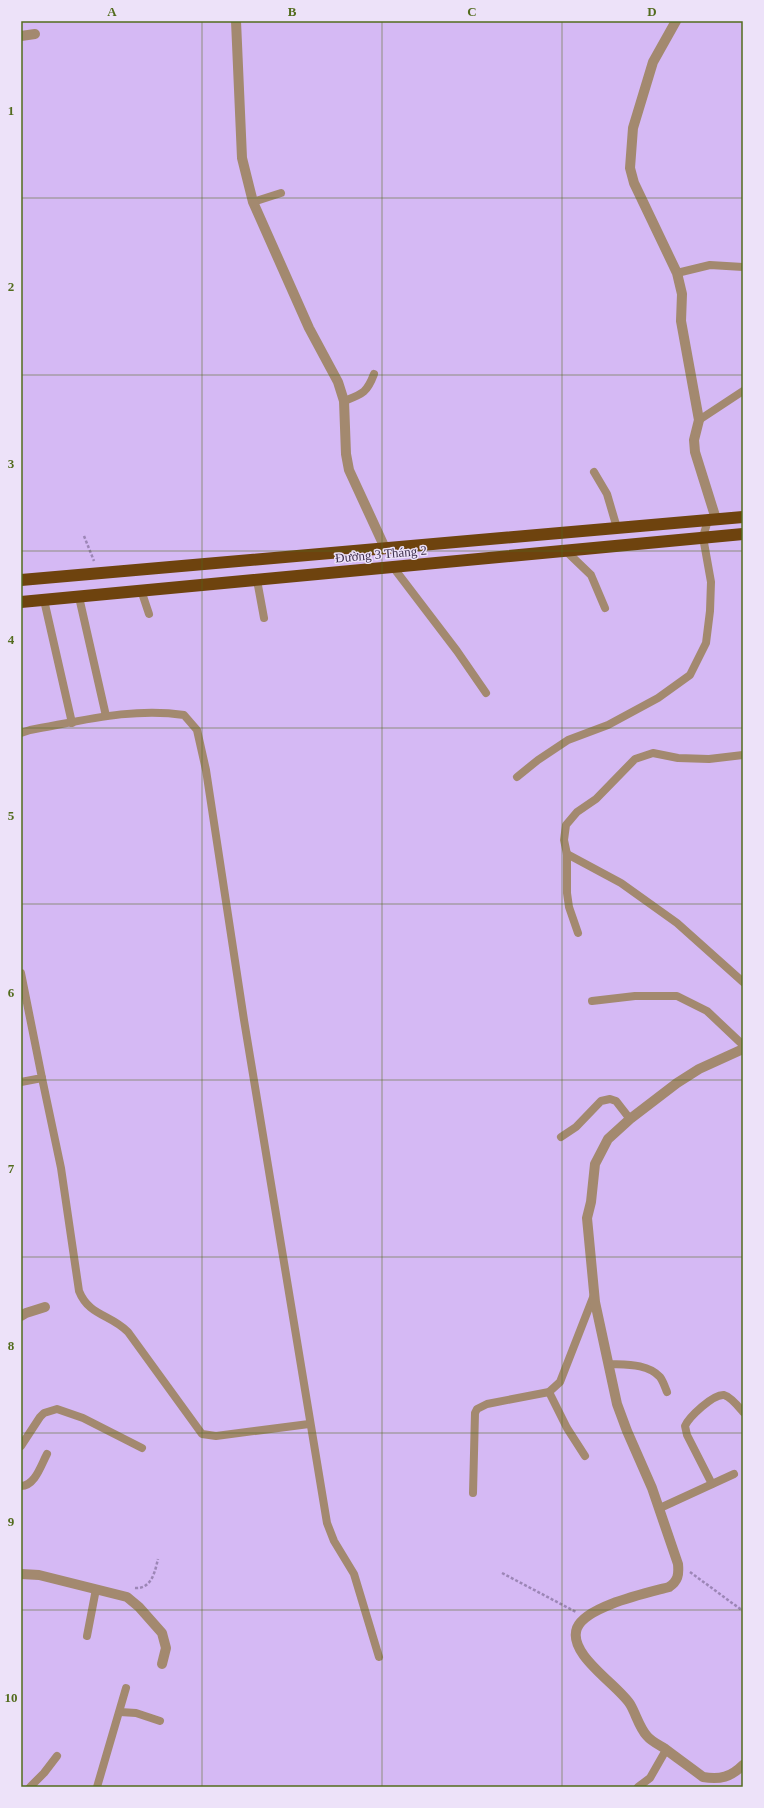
<svg xmlns="http://www.w3.org/2000/svg" width="764" height="1808" font-family="Georgia,serif">
  <style>
    .lines { fill: none; stroke-linecap: round; stroke-linejoin: round }
    .path { stroke: #9c86b6; stroke-width: 2.5; stroke-dasharray: 3 2; stroke-linecap: butt }
    .lane { stroke: #a3896f; stroke-width: 8 }
    .street { stroke: #a3896f; stroke-width: 10 }
    .highway { stroke: #6e430e; stroke-width: 12 }
    .grid { fill: none; stroke: #536c1e; stroke-width: 1; stroke-opacity: 0.55 }
    .labels { text-anchor: middle; dominant-baseline: central; stroke-width: 3; stroke-linejoin: round; paint-order: stroke }
    .street-label { font-size: 13px; fill: #3c2e4c; stroke: #ede2f9 }
    .neatline { fill: none; stroke: #536c1e; stroke-width: 1.5 }
    .grid-label { font-size: 13px; text-anchor: middle; font-weight: bold; fill: #536c1e }
  </style>
  <rect width="100%" height="100%" fill="#d5b9f4"/>
  <g class="lines">
    <g class="path">
      <polyline points="84,536 94,561"/>
      <polyline points="690,1572 743,1611"/>
      <polyline points="502,1573 576,1612"/>
      <path d="M135,1588c17,1 20,-17 23,-29"/>
    </g>
    <g class="lane">
      <polyline points="253,202 281,193"/>
      <polyline points="677,273 710,265 743,267"/>
      <path d="M344,401c18,-7 23,-8 30,-27"/>
      <polyline points="699,420 743,391"/>
      <polyline points="594,472 607,494 617,528"/>
      <polyline points="566,551 591,575 605,608"/>
      <polyline points="393,567 457,651 486,693"/>
      <polyline points="257,580 264,618"/>
      <polyline points="141,590 149,614"/>
      <polyline points="79,597 106,716"/>
      <polyline points="44,600 72,723"/>
      <path d="M21,733l9,-3c51,-9 103,-23 154,-15l13,15 9,40 38,250 83,503 7,18 20,33 25,83"/>
      <polyline points="517,777 538,760 568,740 608,725 658,698 690,675 706,643 710,611 711,582 703,537 708,520"/>
      <polyline points="567,854 621,883 677,923 743,982"/>
      <polyline points="578,933 569,907 567,893 567,854 564,840 566,825 577,812 596,799 635,759 653,753 678,758 709,759 743,755"/>
      <polyline points="21,973 42,1078 21,1082"/>
      <polyline points="592,1001 635,996 677,996 707,1011 743,1045"/>
      <path d="M42,1078l19,90 18,123c10,25 31,23 49,41l74,102 14,2 93,-12"/>
      <polyline points="561,1137 576,1127 601,1101 610,1099 616,1101 630,1119"/>
      <path d="M608,1364c17,1 39,-1 52,13 3,4 5,10 7,15"/>
      <polyline points="549,1392 567,1428 585,1456"/>
      <polyline points="21,1446 40,1417 44,1413 57,1409 83,1418 142,1448"/>
      <path d="M712,1484l-25,-49 -2,-9c4,-9 28,-32 39,-31 7,2 14,11 19,17"/>
      <path d="M21,1486c14,0 20,-21 26,-32"/>
      <polyline points="473,1493 475,1413 477,1409 487,1404 549,1392 560,1382 594,1295"/>
      <polyline points="660,1508 734,1474"/>
      <polyline points="87,1636 96,1589"/>
      <polyline points="120,1712 136,1713 160,1721"/>
      <polyline points="30,1787 44,1773 57,1756"/>
      <polyline points="97,1787 126,1688"/>
      <polyline points="638,1787 650,1778 666,1750"/>
    </g>
    <g class="street">
      <polyline points="236,21 242,158 253,202 309,328 338,382 344,401 346,454 349,470 385,548"/>
      <polyline points="676,21 653,62 633,128 630,168 634,183 677,273 682,294 681,321 699,420 694,440 695,452 716,519"/>
      <polyline points="21,36 35,34"/>
      <path d="M743,1049l-44,20 -22,14 -47,36 -22,20 -13,25 -4,38 -4,16 8,84 22,102 10,27 25,57 26,76c1,11 0,17 -9,23 -22,6 -83,19 -92,41 -10,26 40,56 53,76 6,10 9,23 17,32 4,5 12,9 17,12 13,10 26,19 39,29 17,3 28,0 40,-12"/>
      <polyline points="21,1316 26,1313 45,1307"/>
      <polyline points="21,1574 39,1575 127,1597 139,1607 162,1633 166,1648 162,1664"/>
    </g>
    <g class="highway">
      <polyline points="21,580 743,517"/>
      <polyline points="21,602 743,534"/>
    </g>
  </g>
  <path class="grid" d="M202,21v1766M382,21v1766M562,21v1766M21,198h722M21,375h722M21,551h722M21,728h722M21,904h722M21,1080h722M21,1257h722M21,1433h722M21,1610h722"/>
  <g class="labels">
    <g class="street-label">
      <text transform="translate(381 554) rotate(-5)">Đường 3 Tháng 2</text>
    </g>
  </g>
  <rect width="764" height="1808" fill="none" stroke="#ede2f9" stroke-width="44"/>
  <rect x="22" y="22" width="720" height="1764" class="neatline"/>
  <g class="grid-label">
    <text x="112" y="16">A</text>
    <text x="292" y="16">B</text>
    <text x="472" y="16">C</text>
    <text x="652" y="16">D</text>
    <text x="11" y="115">1</text>
    <text x="11" y="291">2</text>
    <text x="11" y="468">3</text>
    <text x="11" y="644">4</text>
    <text x="11" y="820">5</text>
    <text x="11" y="997">6</text>
    <text x="11" y="1173">7</text>
    <text x="11" y="1350">8</text>
    <text x="11" y="1526">9</text>
    <text x="11" y="1702">10</text>
  </g>
</svg>
